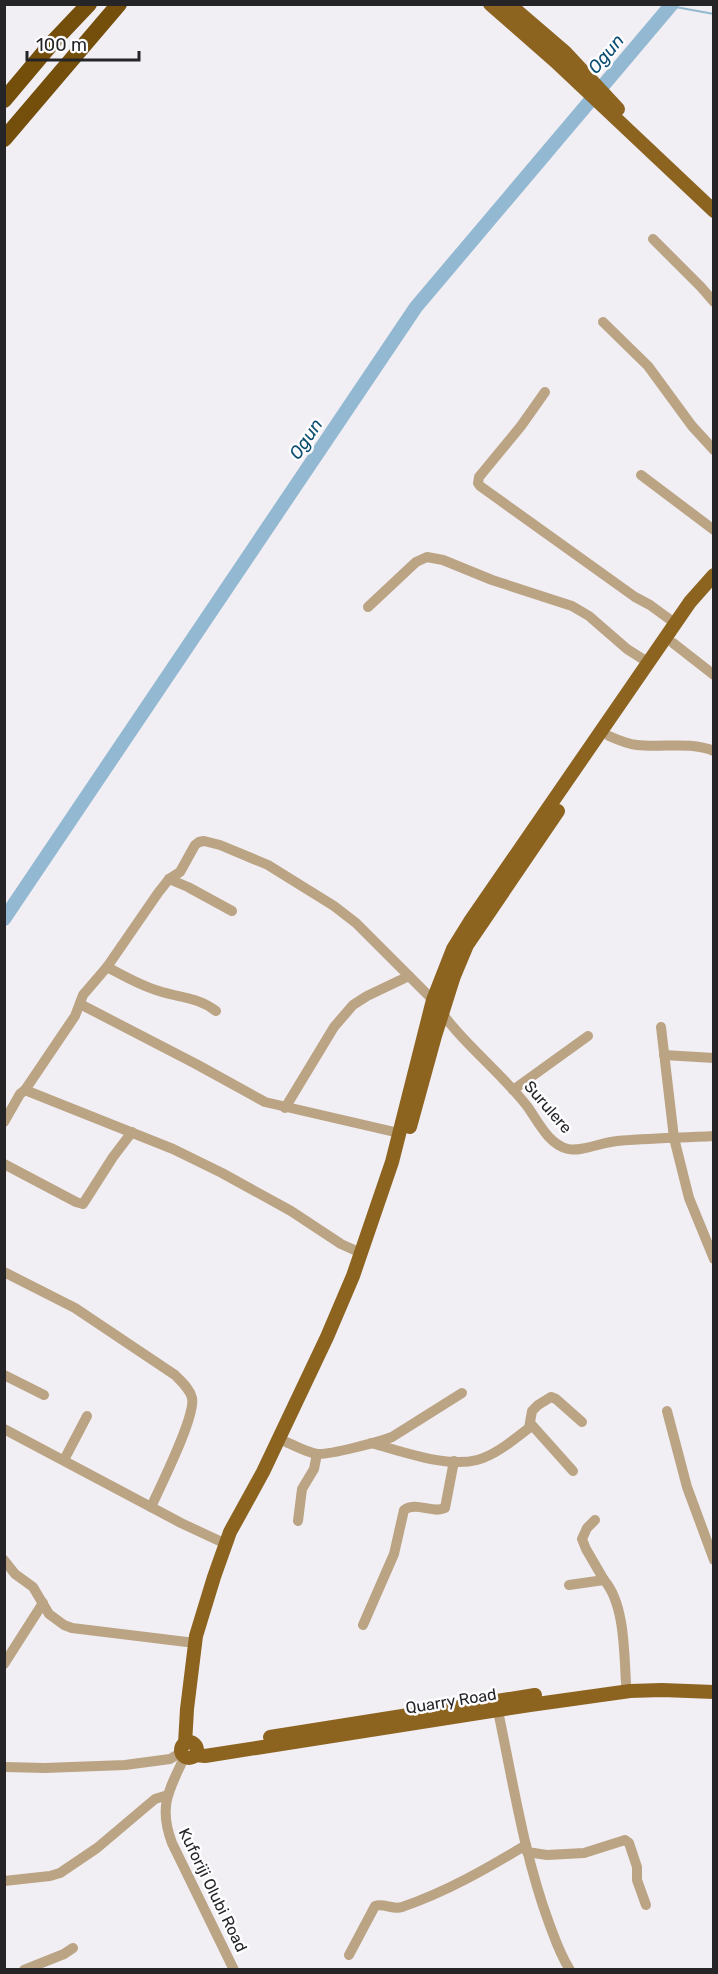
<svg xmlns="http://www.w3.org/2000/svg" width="718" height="1974" font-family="Rubik,sans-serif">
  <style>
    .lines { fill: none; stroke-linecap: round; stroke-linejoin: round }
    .stream { stroke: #93b9d2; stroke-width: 2 }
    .river { stroke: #93b9d2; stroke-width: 14 }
    .minor { stroke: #bba484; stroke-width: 10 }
    .major { stroke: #8c6420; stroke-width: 14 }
    .highway { stroke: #744f0b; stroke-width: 16 }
    .labels { text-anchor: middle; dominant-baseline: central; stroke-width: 5; stroke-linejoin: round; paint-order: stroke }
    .street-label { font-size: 16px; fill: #252426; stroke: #fdfcfe }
    .water-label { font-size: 18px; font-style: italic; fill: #094d6f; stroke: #fdfcfe }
  </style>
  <rect width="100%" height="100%" fill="#f1eef4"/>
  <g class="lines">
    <polyline class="stream" points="670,6 714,14"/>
    <polyline class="river" points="4,919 416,307 672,4"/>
    <g class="minor">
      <polyline points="653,239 701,287 714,302"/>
      <polyline points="603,322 648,366 692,426 714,450"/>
      <polyline points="545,392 521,426 479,477 478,483 480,486 635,597 650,605 676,624"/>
      <polyline points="641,475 714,530"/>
      <polyline points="368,607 416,562 427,557 443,560 492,580 572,606 589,616 627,649 649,663"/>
      <polyline points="673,643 714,675"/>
      <path d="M609,736c9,4 18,8 28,9 26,3 52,-4 77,6"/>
      <polyline points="169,879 188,887 232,911"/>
      <path d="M107,967c17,9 34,19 52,24 21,7 39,6 57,20"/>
      <polyline points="80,1004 196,1064 265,1102 399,1133"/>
      <polyline points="661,1027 674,1138 689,1198 714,1259"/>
      <polyline points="664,1055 714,1058"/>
      <polyline points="25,1090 173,1149 222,1173 291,1211 341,1244 361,1253"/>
      <polyline points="513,1090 588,1036"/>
      <polyline points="285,1108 334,1027 353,1005 367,996 409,976"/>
      <path d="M4,1122l16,-28 5,-4 50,-74 8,-21 24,-28 51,-74 11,-14 11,-7 15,-27 4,-3 5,-1 16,4 48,20 66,41 22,17 77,77c25,40 65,69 94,106 11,15 21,38 41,43 13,3 35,-7 49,-8 32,-3 64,-3 97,-5"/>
      <polyline points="4,1164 76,1202 83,1204 113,1157 132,1132"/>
      <path d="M4,1272l71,36 100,67c7,7 15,14 17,23 4,18 -32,89 -41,109"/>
      <polyline points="4,1375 44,1395"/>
      <polyline points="667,1411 687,1487 714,1560"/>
      <polyline points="531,1424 573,1471"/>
      <polyline points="4,1429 181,1523 226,1544"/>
      <path d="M286,1442c10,4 20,10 31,12 12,1 62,-12 75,-17l70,-44"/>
      <path d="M371,1443c30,8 75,25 106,17 19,-5 36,-20 52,-32l3,-17 6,-6 13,-8 5,2 26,23"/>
      <polyline points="64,1460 87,1416"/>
      <polyline points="595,1520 587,1528 582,1539 586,1549 604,1580"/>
      <polyline points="298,1521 302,1489 314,1469 317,1454"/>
      <polyline points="4,1560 15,1574 33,1587 49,1614 64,1625 72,1628 195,1643"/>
      <path d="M569,1585l35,-5c21,24 20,73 22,103"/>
      <path d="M363,1625l31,-71 10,-44c13,-9 28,4 41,-2l9,-47"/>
      <polyline points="4,1664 43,1603"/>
      <path d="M498,1711c15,71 26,144 51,212 6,16 11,32 21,47"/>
      <path d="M185,1756c-16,34 -27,50 -13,87l62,127"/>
      <polyline points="4,1767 45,1768 125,1765 170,1759 182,1752"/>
      <polyline points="527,1852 547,1855 584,1853 625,1840 629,1843 637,1867 637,1880 646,1905"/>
      <polyline points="4,1881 50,1876 60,1873 97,1848 155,1799 168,1795"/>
      <path d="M349,1955l26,-49c9,-3 18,4 27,1 44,-15 84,-38 124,-62"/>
      <polyline points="24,1970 64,1954 73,1948"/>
    </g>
    <g class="major">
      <polyline points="490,4 555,61 714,211"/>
      <polyline points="509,4 565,52 618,109"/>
      <polyline points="410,1127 435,1036 454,976 467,945 558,811"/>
      <polyline points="270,1737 535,1695"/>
      <circle cx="189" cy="1750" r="8"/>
      <polyline points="185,1744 187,1709 196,1636 214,1577 230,1532 263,1472 327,1337 353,1276 392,1162 433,1000 453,949 471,920 690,602 714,575"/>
      <polyline points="195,1755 205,1756 530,1705 630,1691 662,1690 714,1692"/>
    </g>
    <g class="highway">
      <polyline points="4,100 52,43 89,4"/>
      <polyline points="4,139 119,4"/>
    </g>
  </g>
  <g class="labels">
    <g class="street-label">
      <text transform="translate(548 1107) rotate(49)">Surulere</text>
      <text transform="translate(451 1701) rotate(-9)">Quarry Road</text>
      <text transform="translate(213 1890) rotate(64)">Kuforiji Olubi Road</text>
    </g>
    <g class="water-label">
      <text transform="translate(606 54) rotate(-50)">Ogun</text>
      <text transform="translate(306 439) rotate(-56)">Ogun</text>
    </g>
  </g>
  <rect width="718" height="1974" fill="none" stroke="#252426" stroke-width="12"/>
  <path d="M27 51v9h112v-9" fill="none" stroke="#252426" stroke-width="3"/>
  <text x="36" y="51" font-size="18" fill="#252426" stroke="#fdfcfe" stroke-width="4.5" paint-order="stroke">100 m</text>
</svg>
